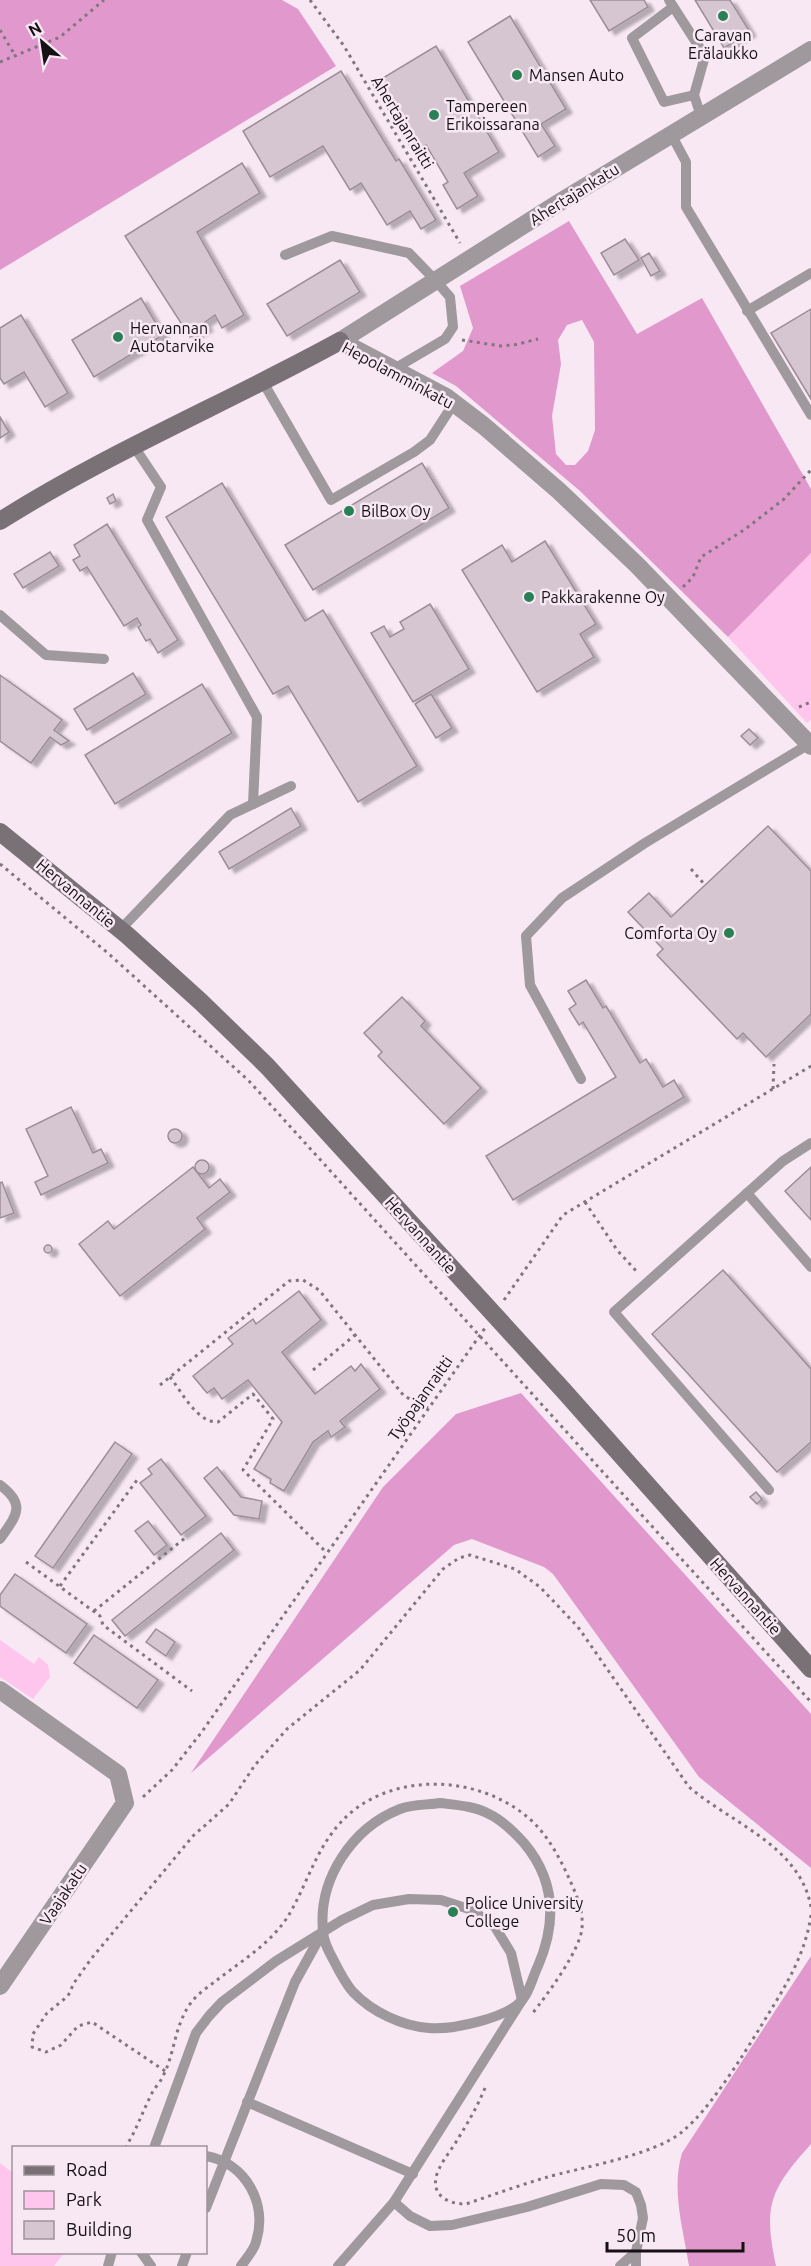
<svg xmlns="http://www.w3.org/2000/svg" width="811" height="2266" font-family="Ubuntu,sans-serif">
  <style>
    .green { fill: #fec5ed }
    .forest { fill: #e199cd; fill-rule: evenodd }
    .building { fill: #d5c6d1; stroke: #9c8d97; stroke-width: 1.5; filter: url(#shadow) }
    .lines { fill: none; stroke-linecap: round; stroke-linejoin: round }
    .path { stroke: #80767d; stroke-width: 3; stroke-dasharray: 3 4.5; stroke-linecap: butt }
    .lane { stroke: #9f999d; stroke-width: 10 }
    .street { stroke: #9f999d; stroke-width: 18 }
    .secondary { stroke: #7a7177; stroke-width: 18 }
    .poi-dot { fill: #298054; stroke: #f8e8f3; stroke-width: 2 }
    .labels { text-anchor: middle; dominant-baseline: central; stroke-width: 5; stroke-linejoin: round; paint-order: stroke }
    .poi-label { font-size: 16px; fill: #161114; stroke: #f8e8f3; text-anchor: start }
    .street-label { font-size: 16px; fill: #161114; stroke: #f8e8f3 }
  </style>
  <defs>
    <filter id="shadow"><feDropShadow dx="6" dy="4" stdDeviation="1.5" flood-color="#0004"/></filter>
  </defs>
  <rect width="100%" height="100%" fill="#f8e8f3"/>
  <g class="green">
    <polygon points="811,553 811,720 807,723 728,637"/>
    <polygon points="0,1640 34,1664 39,1657 48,1665 50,1677 33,1699 0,1677"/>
    <polygon points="0,2163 13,2173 14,2252 64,2253 54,2266 0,2266"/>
  </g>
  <g class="forest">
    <polygon points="0,0 282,0 298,9 336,66 0,270"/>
    <path d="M569,221l68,113 65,-36 109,191v64l-83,84 -148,-146 -124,-105 -24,-13 31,-22 10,-23 -13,-42zM582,320l12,22 1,88 -7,21 -13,14h-9l-10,-11 -4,-38 9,-52 -3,-24 9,-15z"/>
    <polygon points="521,1393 811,1714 811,1868 699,1777 553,1574 544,1567 472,1539 454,1545 191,1773 383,1487 456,1414"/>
    <path d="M811,1956v188c-41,46 -48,61 -35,122h-87c-6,-38 -18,-76 -7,-113z"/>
  </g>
  <g class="building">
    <polygon points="590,0 644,0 648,7 609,31"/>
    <polygon points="695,0 730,0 750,32 724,48"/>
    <polygon points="510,16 566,109 541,124 555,146 538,157 468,42"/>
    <polygon points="436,46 499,152 464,173 478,196 457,209 443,185 448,182 426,145 414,153 373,84"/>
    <polygon points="341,71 396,161 399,159 436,220 421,229 410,211 387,225 361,183 350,190 323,146 270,177 243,131"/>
    <polygon points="242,163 260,193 197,232 244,315 222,328 215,315 204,323 207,327 190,337 125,236"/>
    <polygon points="625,239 639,260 614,275 601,253"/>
    <polygon points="649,253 660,271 651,276 641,258"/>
    <polygon points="340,260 360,292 287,336 267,304"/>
    <polygon points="141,298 163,335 94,377 72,340"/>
    <polygon points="811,309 811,399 771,333"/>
    <polygon points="21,315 68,393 45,407 24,372 4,384 0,378 0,328"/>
    <polygon points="0,417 9,432 0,438"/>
    <polygon points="422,463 449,508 313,590 285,545"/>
    <polygon points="222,483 305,621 323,610 417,766 358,802 288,686 273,694 166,517"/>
    <polygon points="113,494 116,501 110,504 107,498"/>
    <polygon points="107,524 178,640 158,653 150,639 146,641 138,627 141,625 137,618 124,626 87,567 80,571 73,560 80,556 74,545"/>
    <polygon points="545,541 596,624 580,634 594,657 537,692 462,570 502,545 512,562"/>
    <polygon points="50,552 59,566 23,588 14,574"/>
    <polygon points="430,604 469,669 413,702 371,633 384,626 390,637 404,629 400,622"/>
    <polygon points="133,673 146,694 87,730 74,709"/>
    <polygon points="0,675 62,720 54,730 69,741 61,745 50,737 31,763 0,741"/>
    <polygon points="202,684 232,733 115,804 85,755"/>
    <polygon points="431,694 452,728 436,738 415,704"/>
    <polygon points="749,729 758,738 750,745 741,736"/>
    <polygon points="291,808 301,826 229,869 219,852"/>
    <polygon points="768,826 811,871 811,1014 766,1057 743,1033 737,1039 657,955 663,949 628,912 649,893 671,917"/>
    <polygon points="586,980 603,1008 606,1006 640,1063 646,1059 663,1087 674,1080 684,1097 513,1200 486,1156 616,1077 583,1022 579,1025 569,1009 576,1004 568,991"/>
    <polygon points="402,997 425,1021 421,1026 481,1088 444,1124 378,1056 382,1052 364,1033"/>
    <polygon points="71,1107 93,1153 101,1149 108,1163 41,1195 35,1182 48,1176 26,1129"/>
    <circle cx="175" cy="1136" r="7"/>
    <circle cx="202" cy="1167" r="7"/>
    <polygon points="193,1167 209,1188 220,1179 230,1192 197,1218 205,1229 120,1296 79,1244 108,1221 114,1229"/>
    <polygon points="811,1167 811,1220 785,1191"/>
    <polygon points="2,1182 14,1213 0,1218 0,1183"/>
    <circle cx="48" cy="1249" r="4"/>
    <polygon points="723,1270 811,1369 811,1442 777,1472 652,1334"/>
    <polygon points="299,1291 321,1320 282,1352 315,1394 351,1366 355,1371 361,1364 380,1389 340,1421 345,1427 331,1437 328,1431 313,1442 284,1491 270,1483 271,1479 254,1469 282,1422 248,1380 222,1399 214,1388 207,1393 193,1376 233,1344 228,1338 253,1319 256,1324"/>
    <polygon points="115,1442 132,1454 53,1568 35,1556"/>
    <polygon points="161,1459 206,1516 181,1535 140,1483 152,1474 148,1469"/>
    <polygon points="217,1467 241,1497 262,1501 259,1519 234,1515 204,1478"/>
    <polygon points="756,1492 762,1499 757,1504 750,1497"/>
    <polygon points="148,1521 167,1545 154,1555 135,1531"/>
    <polygon points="221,1533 234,1550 125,1636 112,1620"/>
    <polygon points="15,1574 87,1624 66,1653 0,1606 0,1595"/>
    <polygon points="156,1629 175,1642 166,1656 146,1642"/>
    <polygon points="94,1635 158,1680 137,1708 74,1663"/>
  </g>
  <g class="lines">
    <g class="path">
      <polyline points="310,0 344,46 460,243"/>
      <polyline points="0,30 16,57"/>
      <polyline points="0,62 60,37 104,0"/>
      <polyline points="462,340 501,346 514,345 538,339"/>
      <polyline points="683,587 693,577 701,557 744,530 784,499 811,470"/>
      <polyline points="799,707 811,702"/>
      <polyline points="0,864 109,954 249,1081 811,1702"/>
      <polyline points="691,869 705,885"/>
      <polyline points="773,1089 774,1064"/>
      <polyline points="585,1202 617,1250 638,1273"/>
      <polyline points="504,1300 563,1215 811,1066"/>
      <polyline points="313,1370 355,1335"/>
      <path d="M170,1377c12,15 27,46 48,45l35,-28 20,25 -30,51 84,83"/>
      <polyline points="160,1385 289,1281 303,1280 319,1290 404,1396 428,1408"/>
      <polyline points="26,1562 100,1616 103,1625 192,1691"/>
      <polyline points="60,1586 137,1480"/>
      <polyline points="94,1611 185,1538"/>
      <polyline points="143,1797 172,1770 201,1733 485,1328"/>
      <path d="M165,2071l-73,-49 -14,4 -17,19 -15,7 -14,-5 1,-13 14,-21 21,-17 6,-13 17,-24 102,-123 36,-32 26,-39 32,-36 73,-59 83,-101 16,-11 11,-3 45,14 25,18 38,40 111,160c42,36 111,59 122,120"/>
      <path d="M485,2088c-7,17 -16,33 -26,49 -6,11 -15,21 -20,32 -11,23 5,35 27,35 26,-9 52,-18 78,-26 38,-11 108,-22 138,-46 28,-23 60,-75 79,-106 22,-36 44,-69 50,-111"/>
      <path d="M125,2148c11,-17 17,-35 26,-53 3,-7 9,-12 12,-19 12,-23 11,-49 27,-72 7,-10 18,-17 27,-24 26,-20 56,-38 73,-67 21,-37 29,-75 64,-103 52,-40 134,-32 180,13 15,15 25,34 34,53 7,15 16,36 14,52 -2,23 -36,68 -50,86"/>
    </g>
    <g class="lane">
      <polyline points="669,0 705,56 694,95 701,116"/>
      <polyline points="673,7 632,38 664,102 694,95"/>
      <polyline points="671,134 686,162 686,207 811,415"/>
      <polyline points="285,255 332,236 409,253 436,281 450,297 453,327 445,339 394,369"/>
      <polyline points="747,311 811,273"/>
      <polyline points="263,382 331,500 414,452 430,440 454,403"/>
      <polyline points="133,445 161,487 147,520 257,717 253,804"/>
      <polyline points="0,615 46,655 104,659"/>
      <polyline points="120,930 230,815 291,786"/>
      <polyline points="581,1079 530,985 526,936 562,898 645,843 809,744"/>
      <polyline points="747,1193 811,1267"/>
      <path d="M0,1485c27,20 16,31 0,54"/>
      <polyline points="769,1490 614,1312 783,1161 811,1143"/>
      <path d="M440,1803c16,2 35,3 49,11 13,6 25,18 35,29 31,37 33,79 14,123 -5,10 -8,24 -15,33 -14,19 -71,31 -94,29 -27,-2 -57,-16 -76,-36 -8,-9 -14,-21 -19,-31 -5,-9 -11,-20 -11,-30 -5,-52 29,-103 77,-122 12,-5 28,-4 40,-6z"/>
      <polyline points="247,2102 413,2174"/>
      <polyline points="154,2148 196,2033 209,2016 222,2002 276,1961 342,1920 373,1905 409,1899 441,1900 472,1910 495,1927 511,1953 522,2000 394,2202 338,2266"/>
      <path d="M206,2156c40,7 62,48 50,86 -2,8 -10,17 -15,24"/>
      <polyline points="394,2202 410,2216 430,2226 452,2225 527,2207 601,2184 624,2185 636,2192 641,2205 643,2218 636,2252 636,2266"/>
      <polyline points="206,2208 295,1982 321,1935"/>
      <polyline points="141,2252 151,2266"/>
      <polyline points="108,2266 112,2252"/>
      <polyline points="182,2266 187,2252"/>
      <polyline points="620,2266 636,2252"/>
    </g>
    <g class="street">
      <polyline points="340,341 446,397 484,426 559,491 637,565 811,746"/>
      <polyline points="340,341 560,202 811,50"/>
      <polyline points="0,1690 118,1774 125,1803 0,1986"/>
    </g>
    <g class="secondary">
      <path d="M0,521c109,-69 227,-118 340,-180"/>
      <polyline points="0,832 127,935 201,1002 267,1066 564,1391 811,1669"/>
    </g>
  </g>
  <g class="poi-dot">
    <circle cx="723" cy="16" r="6"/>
    <circle cx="517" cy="75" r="6"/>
    <circle cx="434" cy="115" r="6"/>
    <circle cx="118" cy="337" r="6"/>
    <circle cx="349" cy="511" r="6"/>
    <circle cx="529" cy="597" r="6"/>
    <circle cx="729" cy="933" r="6"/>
    <circle cx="453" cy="1912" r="6"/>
  </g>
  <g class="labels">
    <g class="poi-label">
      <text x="723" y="35" text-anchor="middle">Caravan<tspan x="723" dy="18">Erälaukko</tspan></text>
      <text x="529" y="75">Mansen Auto</text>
      <text x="446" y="106">Tampereen<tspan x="446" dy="18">Erikoissarana</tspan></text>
      <text x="130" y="328">Hervannan<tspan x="130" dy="18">Autotarvike</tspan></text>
      <text x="361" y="511">BilBox Oy</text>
      <text x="541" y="597">Pakkarakenne Oy</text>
      <text x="717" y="933" text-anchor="end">Comforta Oy</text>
      <text x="465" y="1903">Police University<tspan x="465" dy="18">College</tspan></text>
    </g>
    <g class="street-label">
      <text transform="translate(403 122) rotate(59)">Ahertajanraitti</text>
      <text transform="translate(574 194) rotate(-32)">Ahertajankatu</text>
      <text transform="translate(398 375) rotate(28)">Hepolamminkatu</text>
      <text transform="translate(76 893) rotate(40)">Hervannantie</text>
      <text transform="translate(421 1235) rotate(48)">Hervannantie</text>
      <text transform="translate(420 1398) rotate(-55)">Työpajanraitti</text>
      <text transform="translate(746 1596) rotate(48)">Hervannantie</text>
      <text transform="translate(63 1894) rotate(-56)">Vaajakatu</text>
    </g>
  </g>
  <rect x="12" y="2146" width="195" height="108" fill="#f8e8f3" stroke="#9e929a" stroke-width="1.5"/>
  <rect x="24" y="2166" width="30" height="9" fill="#7a7177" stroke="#9e929a" stroke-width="1.5"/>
  <text x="66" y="2176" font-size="18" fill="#161114">Road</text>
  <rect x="24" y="2191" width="30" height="18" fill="#fec5ed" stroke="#9e929a" stroke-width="1.5"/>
  <text x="66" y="2206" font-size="18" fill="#161114">Park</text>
  <rect x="24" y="2221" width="30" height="18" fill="#d5c6d1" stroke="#9e929a" stroke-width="1.5"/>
  <text x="66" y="2236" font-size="18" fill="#161114">Building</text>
  <g transform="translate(42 42) rotate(331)" stroke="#f8e8f3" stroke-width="4.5" paint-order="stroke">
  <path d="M0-4.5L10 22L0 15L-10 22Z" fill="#161114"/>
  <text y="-9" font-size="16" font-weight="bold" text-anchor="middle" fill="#161114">N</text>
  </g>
  <path d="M607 2242v9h136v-9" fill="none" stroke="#161114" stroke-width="3"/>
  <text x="616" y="2242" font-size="18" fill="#161114" stroke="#f8e8f3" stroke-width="4.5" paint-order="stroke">50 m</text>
</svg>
